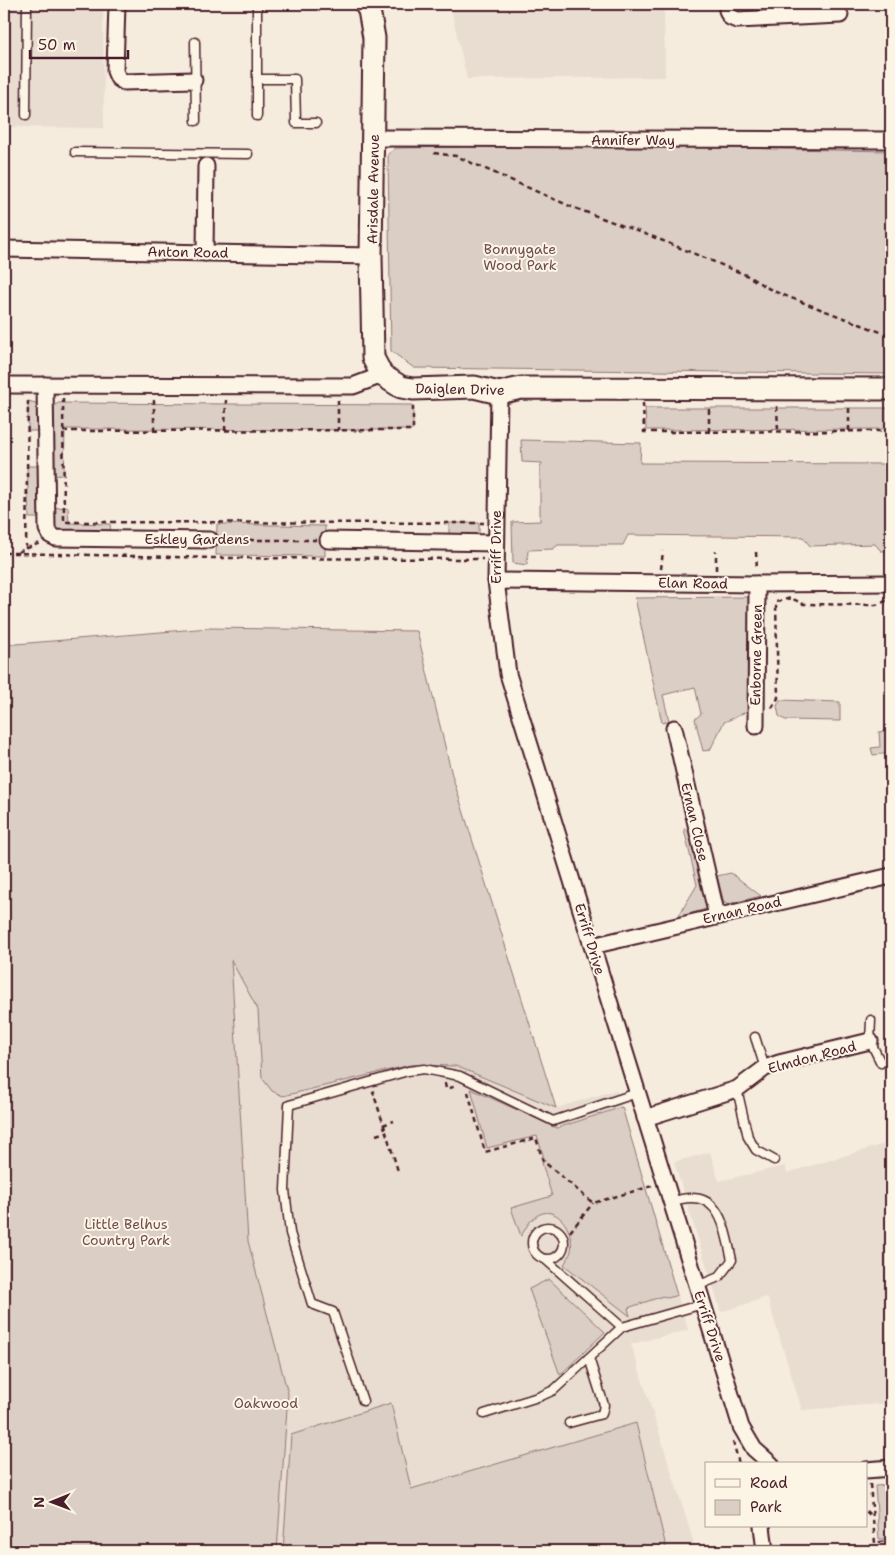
<svg xmlns="http://www.w3.org/2000/svg" width="895" height="1555" font-family="'Shantell Sans',sans-serif">
  <style>
    .built { fill: #e8ddd0 }
    .green { fill: #dbcec4; stroke: #927678 }
    .lines { fill: none; stroke-linecap: round; stroke-linejoin: round }
    .lane-casing { stroke: #4a1f2b; stroke-width: 11 }
    .street-casing { stroke: #4a1f2b; stroke-width: 19 }
    .secondary-casing { stroke: #4a1f2b; stroke-width: 25 }
    .path { stroke: #4a1f2b; stroke-width: 2.5; stroke-dasharray: 5 4; stroke-linecap: butt }
    .lane { stroke: #fcf5e5; stroke-width: 8 }
    .street { stroke: #fcf5e5; stroke-width: 15 }
    .secondary { stroke: #fcf5e5; stroke-width: 21 }
    .labels { text-anchor: middle; dominant-baseline: central; stroke-width: 4; stroke-linejoin: round; paint-order: stroke }
    .street-label { font-size: 14px; fill: #4a1f2b; stroke: #fcf5e5 }
    .park-label { font-size: 14px; fill: #6e4b51; stroke: #fcf5e5 }
  </style>
  <rect width="100%" height="100%" fill="#f5ecde"/>
  <filter id="ink" filterUnits="userSpaceOnUse"><feTurbulence type="fractalNoise" baseFrequency=".02" numOctaves="2"/><feDisplacementMap in="SourceGraphic" scale="10" xChannelSelector="R" yChannelSelector="G"/><feConvolveMatrix kernelMatrix="1 2 1 2 8 2 1 2 1" color-interpolation-filters="sRGB"/></filter>
  <g filter="url(#ink)">
    <g class="built">
      <polygon points="4,4 103,4 104,128 4,127"/>
      <polygon points="450,4 664,4 665,77 467,79"/>
      <polygon points="417,631 452,775 556,1108 616,1090 622,1107 688,1330 631,1344 694,1543 694,1551 255,1551 256,1377 231,958"/>
      <polygon points="891,1142 891,1403 802,1410 767,1297 721,1312 674,1162 710,1152 719,1181 785,1166 787,1173"/>
    </g>
    <g class="green">
      <polygon points="460,143 891,151 891,374 414,368 391,351 388,154 396,148 460,147"/>
      <polygon points="28,401 40,404 39,431 28,431"/>
      <polygon points="58,403 413,405 413,430 65,429 64,475 50,476 50,409"/>
      <polygon points="645,408 891,408 891,429 646,430"/>
      <polygon points="521,440 641,443 640,463 891,464 891,551 881,551 875,544 810,546 803,537 628,535 623,545 558,545 553,549 528,550 527,565 513,563 512,522 540,521 540,468 542,463 522,462"/>
      <polygon points="27,466 40,466 40,518 29,518"/>
      <polygon points="68,507 69,523 110,524 111,533 57,533 51,528 50,508"/>
      <rect x="449" y="523" width="30" height="13"/>
      <polygon points="217,524 325,526 325,556 216,555"/>
      <polygon points="749,597 753,708 734,718 724,722 710,750 703,751 695,719 701,714 695,687 663,695 669,721 662,723 635,598"/>
      <polygon points="209,628 417,631 452,775 556,1108 456,1066 410,1065 283,1096 272,1091 262,1078 258,1010 231,960 248,1241 288,1394 277,1551 4,1551 4,645"/>
      <polygon points="780,700 840,702 840,721 785,720 779,716 777,706"/>
      <polygon points="891,715 891,753 873,755 871,748 880,747 879,732 888,731 887,716"/>
      <polygon points="694,826 713,907 678,917 697,885 684,829"/>
      <polygon points="731,873 761,896 728,904 724,903 717,876"/>
      <path d="M471,1089l86,39 65,-21 55,188 -9,3 -5,-2 -35,12 2,8 -66,-51c2,-4 6,-10 7,-14 4,-20 -15,-50 -36,-34 -6,4 -10,13 -14,19l-10,-28 41,-12 -10,-33 3,-2 -8,-25 -50,12z"/>
      <polygon points="549,1279 605,1332 560,1375 529,1289"/>
      <polygon points="391,1403 411,1489 636,1423 667,1551 283,1551 291,1435"/>
      <polygon points="891,1485 891,1539 879,1539 875,1486"/>
    </g>
    <g class="lines">
      <defs>
        <g id="lane">
          <polyline points="257,4 257,116"/>
          <polyline points="195,42 196,121"/>
          <polyline points="257,79 295,79 296,123 316,123"/>
          <polyline points="26,115 27,4"/>
          <polyline points="75,152 248,154"/>
          <polyline points="871,1020 870,1041 881,1063"/>
          <polyline points="755,1037 765,1068"/>
          <polyline points="737,1089 748,1137 756,1150 774,1160"/>
          <path d="M671,1202c48,-17 53,22 61,58l-13,17 -22,9"/>
          <circle cx="548" cy="1243" r="16"/>
          <polyline points="545,1259 622,1327 703,1304"/>
          <polyline points="363,1401 333,1312 312,1304 290,1233 285,1190 289,1105 408,1071 424,1069 460,1076 553,1121 637,1093"/>
          <polyline points="484,1414 541,1396 554,1390 622,1327"/>
          <polyline points="569,1423 602,1414 604,1405 589,1358"/>
        </g>
        <g id="street">
          <polyline points="117,4 115,71 118,78 124,82 194,80"/>
          <polyline points="727,4 727,10 730,17 737,20 840,15"/>
          <polyline points="374,138 891,140"/>
          <polyline points="4,249 371,256"/>
          <polyline points="205,253 206,166"/>
          <polyline points="4,385 353,386 382,375"/>
          <polyline points="45,385 47,529 50,535 56,538 210,540"/>
          <polyline points="499,393 496,581 508,674 741,1427 754,1449 771,1464"/>
          <polyline points="328,540 496,543"/>
          <polyline points="496,581 757,584 891,583"/>
          <polyline points="756,726 757,584"/>
          <polyline points="674,728 717,916"/>
          <polyline points="592,946 891,876"/>
          <polyline points="645,1118 737,1089 765,1068 779,1063 870,1041"/>
          <polyline points="866,1470 891,1468"/>
          <polyline points="762,1526 765,1551"/>
        </g>
        <polyline id="secondary" points="365,4 369,10 374,38 371,256 373,358 382,375 401,387 413,389 474,387 499,393 521,388 891,389"/>
      </defs>
      <use href="#lane" class="lane-casing"/>
      <use href="#street" class="street-casing"/>
      <use href="#secondary" class="secondary-casing"/>
      <g class="path">
        <polyline points="434,153 456,156 572,207 656,238 746,275 773,291 891,336"/>
        <polyline points="63,398 64,522 484,523"/>
        <polyline points="338,400 338,430"/>
        <polyline points="643,403 644,432 891,431"/>
        <polyline points="777,406 778,431"/>
        <polyline points="63,431 413,430 413,404"/>
        <polyline points="154,431 154,400"/>
        <polyline points="225,431 226,400"/>
        <polyline points="849,431 849,405"/>
        <polyline points="709,432 709,405"/>
        <polyline points="222,540 316,540"/>
        <polyline points="26,549 28,401"/>
        <polyline points="18,552 40,543"/>
        <polyline points="756,552 757,570"/>
        <polyline points="4,553 12,553"/>
        <polyline points="13,553 215,558 483,559"/>
        <polyline points="661,569 663,551"/>
        <polyline points="716,570 716,551"/>
        <polyline points="772,708 778,698 776,602 791,598 803,604 876,605 886,601 891,601"/>
        <polyline points="445,1083 446,1089 457,1086"/>
        <polyline points="375,1091 373,1092 386,1132"/>
        <polyline points="468,1092 485,1152 536,1138 543,1161 593,1203 652,1186"/>
        <polyline points="383,1125 394,1121"/>
        <polyline points="376,1135 386,1132 398,1171"/>
        <polyline points="570,1232 593,1203"/>
        <polyline points="733,1441 739,1464"/>
        <polyline points="870,1484 875,1543 891,1540"/>
        <polyline points="866,1511 872,1517"/>
      </g>
      <use href="#lane" class="lane"/>
      <use href="#street" class="street"/>
      <use href="#secondary" class="secondary"/>
    </g>
  </g>
  <g class="labels">
    <g class="street-label">
      <text x="633" y="140">Annifer Way</text>
      <text transform="translate(373 189) rotate(-89)">Arisdale Avenue</text>
      <text transform="translate(188 252) rotate(1)">Anton Road</text>
      <text transform="translate(460 389) rotate(1)">Daiglen Drive</text>
      <text x="197" y="539">Eskley Gardens</text>
      <text transform="translate(496 547) rotate(-90)">Erriff Drive</text>
      <text transform="translate(693 583) rotate(1)">Elan Road</text>
      <text transform="translate(756 655) rotate(-89)">Enborne Green</text>
      <text transform="translate(695 822) rotate(77)">Ernan Close</text>
      <text transform="translate(742 910) rotate(-13)">Ernan Road</text>
      <text transform="translate(590 939) rotate(73)">Erriff Drive</text>
      <text transform="translate(812 1057) rotate(-15)">Elmdon Road</text>
      <text transform="translate(710 1326) rotate(72)">Erriff Drive</text>
    </g>
    <g class="park-label">
      <text x="520" y="249">Bonnygate<tspan x="520" dy="16">Wood Park</tspan></text>
      <text x="126" y="1224">Little Belhus<tspan x="126" dy="16">Country Park</tspan></text>
      <text x="266" y="1403">Oakwood</text>
    </g>
  </g>
  <rect width="895" height="1555" fill="none" stroke="#fcf5e5" stroke-width="20"/>
  <rect x="10" y="10" width="875" height="1535" fill="none" stroke="#4a1f2b" stroke-width="2" filter="url(#ink)"/>
  <rect x="705" y="1462" width="162" height="65" fill="#fcf5e5" stroke="#b59f9b"/>
  <rect x="715" y="1479" width="25" height="8" fill="#fcf5e5" stroke="#b59f9b"/>
  <text x="750" y="1488" font-size="15" fill="#4a1f2b">Road</text>
  <rect x="715" y="1500" width="25" height="15" fill="#dbcec4" stroke="#b59f9b"/>
  <text x="750" y="1512" font-size="15" fill="#4a1f2b">Park</text>
  <g transform="translate(52 1502) rotate(269)" stroke="#fcf5e5" stroke-width="4" paint-order="stroke">
  <path d="M0-4L9 19L0 12L-9 19Z" fill="#4a1f2b"/>
  <text y="-8" font-size="14" font-weight="bold" text-anchor="middle" fill="#4a1f2b">N</text>
  </g>
  <path d="M30 50v8h98v-8" fill="none" stroke="#4a1f2b" stroke-width="2.5"/>
  <text x="38" y="50" font-size="15" fill="#4a1f2b" stroke="#fcf5e5" stroke-width="4" paint-order="stroke">50 m</text>
</svg>
